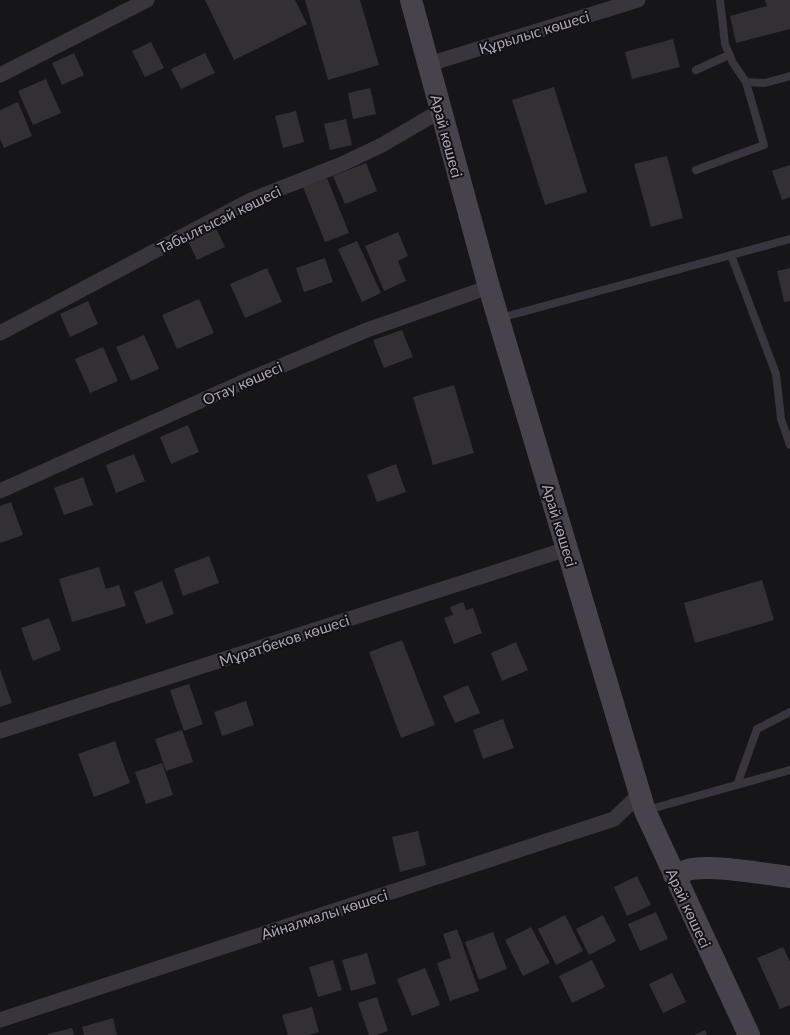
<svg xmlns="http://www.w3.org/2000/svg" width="790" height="1035" font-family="Lato,sans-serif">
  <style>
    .building { fill: #323033 }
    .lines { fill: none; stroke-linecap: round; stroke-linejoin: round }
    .lane { stroke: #39353c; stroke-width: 8 }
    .street { stroke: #39353c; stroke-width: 15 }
    .secondary { stroke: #47434c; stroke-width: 22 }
    .labels { text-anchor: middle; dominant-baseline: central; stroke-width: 4; stroke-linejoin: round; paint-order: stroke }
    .street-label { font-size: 15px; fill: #ada5b8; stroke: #111012 }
  </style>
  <rect width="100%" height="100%" fill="#161517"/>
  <g class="building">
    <polygon points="205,0 295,0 307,24 234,60"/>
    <polygon points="305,0 360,0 379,65 328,80"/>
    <polygon points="765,0 790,0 790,29 736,43 730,16 767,6"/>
    <polygon points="673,39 680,67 632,79 625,52"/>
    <polygon points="151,42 164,68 145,77 132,51"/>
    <polygon points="74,53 84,75 62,85 52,63"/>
    <polygon points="205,53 215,73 181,89 171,69"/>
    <polygon points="46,79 61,113 33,125 18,91"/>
    <polygon points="554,87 587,192 545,205 512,100"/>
    <polygon points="370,88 376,114 353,119 348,93"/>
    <polygon points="18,102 32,136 4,148 0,139 0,110"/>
    <polygon points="296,111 304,142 283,148 275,116"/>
    <polygon points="346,119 352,145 330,150 324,124"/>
    <polygon points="667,156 683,218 651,227 634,164"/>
    <polygon points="366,163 377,191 345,204 333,176"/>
    <polygon points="790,165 790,197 782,200 772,171"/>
    <polygon points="327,178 349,233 325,242 303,187"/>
    <polygon points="214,224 225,247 197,260 186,237"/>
    <polygon points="398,232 408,256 398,261 406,281 384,291 365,246"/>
    <polygon points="357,241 381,293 362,302 338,249"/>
    <polygon points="325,258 333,282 304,292 296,268"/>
    <polygon points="267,268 282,302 245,318 230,284"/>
    <polygon points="790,268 790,301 784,302 777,271"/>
    <polygon points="199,299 214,333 177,349 162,315"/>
    <polygon points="88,301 98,324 70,337 60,314"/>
    <polygon points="402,330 413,357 384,368 373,340"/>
    <polygon points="144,335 159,369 131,381 116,347"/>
    <polygon points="103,347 118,381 90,393 75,359"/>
    <polygon points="454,385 474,453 433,465 413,397"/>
    <polygon points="188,425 199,452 171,464 160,437"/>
    <polygon points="134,454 145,481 116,493 106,465"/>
    <polygon points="396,464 406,492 377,502 367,475"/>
    <polygon points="83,477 93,505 64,515 54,488"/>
    <polygon points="11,502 23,535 0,543 0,506"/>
    <polygon points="209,556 219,583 183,596 174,569"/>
    <polygon points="99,567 106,589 119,585 126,606 72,622 59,579"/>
    <polygon points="762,580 774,620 695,643 684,603"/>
    <polygon points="162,581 174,614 146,624 134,592"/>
    <polygon points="463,602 466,610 473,608 482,633 454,644 444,618 453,615 450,607"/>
    <polygon points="49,618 61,650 33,661 21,628"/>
    <polygon points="402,640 435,725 401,738 369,652"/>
    <polygon points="516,642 528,670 502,681 491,653"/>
    <polygon points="0,669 12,703 0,707"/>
    <polygon points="189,684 203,724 184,731 170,690"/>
    <polygon points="468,685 480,713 455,723 443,696"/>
    <polygon points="246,701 254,725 222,736 214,712"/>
    <polygon points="503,719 514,748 483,759 473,730"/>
    <polygon points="182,730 193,762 166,771 155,739"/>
    <polygon points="115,741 130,783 94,797 78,754"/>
    <polygon points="162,763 173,795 146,804 135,772"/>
    <polygon points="418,831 426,865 400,872 392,837"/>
    <polygon points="637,876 651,905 627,916 614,887"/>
    <polygon points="656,912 668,939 640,951 628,924"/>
    <polygon points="565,915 583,951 556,965 538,929"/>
    <polygon points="603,915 616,941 589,955 576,929"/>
    <polygon points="531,927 550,963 523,976 505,940"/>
    <polygon points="457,929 479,991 450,1001 437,963 451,958 443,934"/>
    <polygon points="493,932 507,969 479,980 465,942"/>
    <polygon points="783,947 790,962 790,1005 780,1009 757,958"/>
    <polygon points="367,953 376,984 351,991 342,960"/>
    <polygon points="333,960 342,990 318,997 309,967"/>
    <polygon points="592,960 605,987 572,1003 559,976"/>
    <polygon points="425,968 440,1005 412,1016 397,979"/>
    <polygon points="672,973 686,1002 663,1013 649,984"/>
    <polygon points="377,997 388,1031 377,1035 369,1035 358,1003"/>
    <polygon points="312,1007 319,1032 309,1035 288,1035 282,1015"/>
    <polygon points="113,1018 117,1035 84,1035 82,1027"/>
    <polygon points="72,1028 74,1035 48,1035 48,1034"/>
    <polygon points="705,1030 707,1035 694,1035"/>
  </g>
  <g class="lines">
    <g class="lane">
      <polyline points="720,0 725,44 733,63 746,82 765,83 790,76"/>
      <polyline points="696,70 729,55"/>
      <polyline points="696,170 764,145 746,82"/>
      <polyline points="731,255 776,374 781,419 790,445"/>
      <polyline points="500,318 790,239"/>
      <polyline points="737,785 757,729 790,712"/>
      <polyline points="647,810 790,770"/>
    </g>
    <g class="street">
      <polyline points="429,64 638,0"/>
      <polyline points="0,75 147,0"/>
      <polyline points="0,333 251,200 342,164 382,145 440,111"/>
      <polyline points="0,491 245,381 367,330 489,287"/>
      <polyline points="0,731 567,549"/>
      <polyline points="0,1020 614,819 640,794"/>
    </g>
    <g class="secondary">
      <polyline points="411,0 489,287 645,811 749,1035"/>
      <path d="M674,875c6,-2 12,-5 18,-6 26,-4 71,5 98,8"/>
    </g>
  </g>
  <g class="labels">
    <g class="street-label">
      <text transform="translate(534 32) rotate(-17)">Құрылыс көшесі</text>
      <text transform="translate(447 136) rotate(75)">Арай көшесі</text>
      <text transform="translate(219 219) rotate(-26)">Табылғысай көшесі</text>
      <text transform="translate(242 383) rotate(-24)">Отау көшесі</text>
      <text transform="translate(560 525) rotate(73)">Арай көшесі</text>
      <text transform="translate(284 640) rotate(-18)">Мұратбеков көшесі</text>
      <text transform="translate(689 908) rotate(65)">Арай көшесі</text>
      <text transform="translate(324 914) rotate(-18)">Айналмалы көшесі</text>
    </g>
  </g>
</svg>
